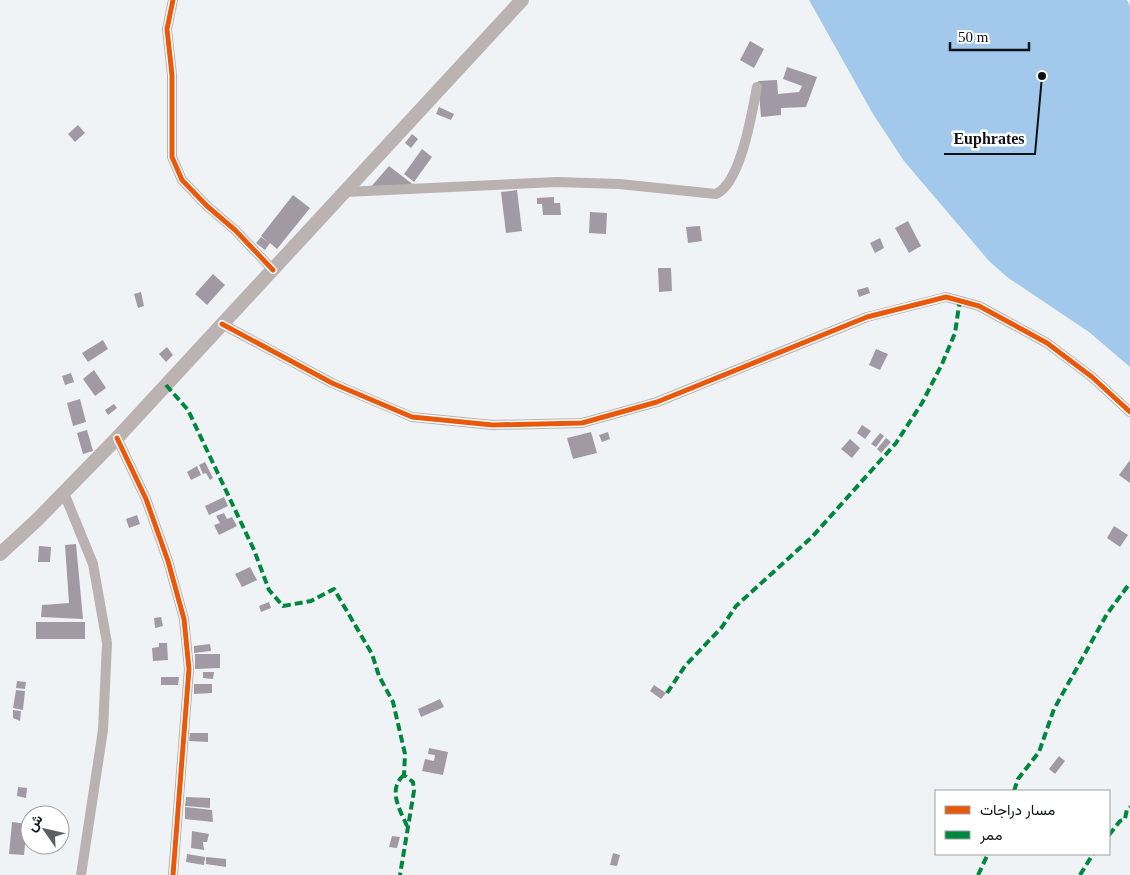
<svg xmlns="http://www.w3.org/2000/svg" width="1130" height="875" font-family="'Times New Roman',Vazirmatn,serif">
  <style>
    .water { fill: #a2c8ec }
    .building { fill: #a199a3 }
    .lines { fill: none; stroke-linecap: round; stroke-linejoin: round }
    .minor { stroke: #b9b2b0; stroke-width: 10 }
    .major { stroke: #bab3b2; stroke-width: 14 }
    .quiet { stroke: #00873e; stroke-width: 4; stroke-dasharray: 8 4; stroke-linecap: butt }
    .cycleway-casing { stroke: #fff; stroke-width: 8 }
    .cycleway { stroke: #e8590c; stroke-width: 5 }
    .leader { fill: none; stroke: #0f1114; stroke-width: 2 }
    .callout-dot { fill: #0f1114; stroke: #fff; stroke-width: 2 }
    .callout-label { font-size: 16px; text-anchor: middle; font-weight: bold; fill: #0f1114; stroke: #fff; stroke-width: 5; stroke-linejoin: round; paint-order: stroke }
  </style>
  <rect width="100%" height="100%" fill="#f0f3f6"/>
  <polygon class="water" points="809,0 1127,0 1130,6 1130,367 1089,332 1007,277 989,261 904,161 873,114"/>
  <g class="building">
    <polygon points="750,41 764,49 754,68 740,60"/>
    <polygon points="787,67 817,77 806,107 781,108 781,115 761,117 758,81 777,80 778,94 799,92 802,86 783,79"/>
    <polygon points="439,107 454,114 451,120 436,114"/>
    <polygon points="78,125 85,133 75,142 68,134"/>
    <polygon points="412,134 418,139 411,148 405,143"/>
    <polygon points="422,149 432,157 414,182 404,174"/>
    <polygon points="389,166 415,186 370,188"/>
    <polygon points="517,190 522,231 506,233 501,192"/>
    <polygon points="293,195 310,208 277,249 270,243 265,250 256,243 261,237 268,242 261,236"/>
    <polygon points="554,197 554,203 560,203 561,215 543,215 542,204 537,204 537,198"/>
    <polygon points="590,212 607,213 606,234 589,233"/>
    <polygon points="908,221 921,246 909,253 895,228"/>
    <polygon points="700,226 702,241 688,243 686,227"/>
    <polygon points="880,238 884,248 875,253 870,243"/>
    <polygon points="658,268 671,268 672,291 659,292"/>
    <polygon points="213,274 225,285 207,305 195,294"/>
    <polygon points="868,287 870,293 859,297 857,290"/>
    <polygon points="141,292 144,306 138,308 134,294"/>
    <polygon points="103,340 108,349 88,362 82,353"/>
    <polygon points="167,347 173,355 166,362 159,354"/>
    <polygon points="876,349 888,354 880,370 869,365"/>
    <polygon points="94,370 106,388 95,396 83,379"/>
    <polygon points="71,373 74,382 65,385 62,376"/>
    <polygon points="80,399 86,422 73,426 67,403"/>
    <polygon points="114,404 117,408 108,415 105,410"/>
    <polygon points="862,425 871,431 865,439 857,433"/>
    <polygon points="87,430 93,451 83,454 77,433"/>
    <polygon points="591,432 597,453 573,459 567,438"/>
    <polygon points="608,432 610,439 602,442 599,435"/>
    <polygon points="880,433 884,436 876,447 871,444"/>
    <polygon points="886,438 891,442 881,453 877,449"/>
    <polygon points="850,439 860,448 852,458 841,449"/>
    <polygon points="1130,460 1130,483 1119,475"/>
    <polygon points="205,462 213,478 210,480 206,473 203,474 199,465"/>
    <polygon points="197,466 201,475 191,480 187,472"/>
    <polygon points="224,497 228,506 209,515 205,506"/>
    <polygon points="224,513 227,519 232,517 237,526 219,535 214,525 220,523 216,516"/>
    <polygon points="137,515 140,524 129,528 126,519"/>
    <polygon points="1114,526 1128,535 1120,547 1107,538"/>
    <polygon points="76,544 83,619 41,617 42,605 69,603 65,545"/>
    <polygon points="39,546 51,547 50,562 38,562"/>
    <polygon points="250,567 257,580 242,587 235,574"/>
    <polygon points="269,602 271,608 261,612 259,606"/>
    <polygon points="161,617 163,626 155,628 154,618"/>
    <rect x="36" y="622" width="49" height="17"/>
    <polygon points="159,643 167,643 168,660 153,661 152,648 159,647"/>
    <polygon points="210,644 211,651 194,653 194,646"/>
    <polygon points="195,654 220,654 220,668 195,669"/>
    <polygon points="203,672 214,672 213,679 203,678"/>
    <polygon points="161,677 179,677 178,685 161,685"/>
    <polygon points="17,681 26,682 25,689 16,688"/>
    <polygon points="194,684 212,684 212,693 194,694"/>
    <polygon points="654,685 666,693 661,699 650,691"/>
    <polygon points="16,690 25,691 23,710 13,708"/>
    <polygon points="440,699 444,707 421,717 418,709"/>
    <polygon points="13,710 21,711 20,721 13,718"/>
    <polygon points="190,733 208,733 208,742 189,741"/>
    <polygon points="429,748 448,752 443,775 422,771 425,759 434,761 435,755 428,754"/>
    <polygon points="1059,756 1065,761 1055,774 1049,769"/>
    <polygon points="18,787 27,788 26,798 17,796"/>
    <polygon points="186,797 210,798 210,808 185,806"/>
    <polygon points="185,807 212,810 213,822 185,819"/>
    <polygon points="12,822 27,824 24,855 9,854"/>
    <polygon points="192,831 209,834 207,842 203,842 204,850 191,848"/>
    <polygon points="392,836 400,837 397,848 389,847"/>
    <polygon points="613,853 620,855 617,866 610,865"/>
    <polygon points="187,854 205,857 204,865 186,862"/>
    <polygon points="206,857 226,859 226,867 206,864"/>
  </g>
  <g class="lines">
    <g class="minor">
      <polyline points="173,0 167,29 172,75 172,157 182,180 207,206 235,230 273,270"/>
      <path d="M345,192l212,-10 62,2 97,10c25,-11 36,-82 41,-107"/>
      <polyline points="222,324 332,383 412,417 493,425 582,423 657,402 867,317 946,297 979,306 1047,343 1092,377 1130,412"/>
      <polyline points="117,438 146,499 168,561 184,619 189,669 173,875"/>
      <polyline points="64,493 93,564 107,643 103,730 81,875"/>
    </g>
    <polyline class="major" points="0,554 37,520 117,438 522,0"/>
    <g class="quiet">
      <polyline points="166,385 188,410 254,550 269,590 283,606 311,601 334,589 372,654 379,676 393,702 405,754 404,775 413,782 414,791 400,875"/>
      <polyline points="667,693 685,666 722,627 736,606 812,537 896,443 922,403 942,364 955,333 960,299"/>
      <path d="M404,775c-17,14 -4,35 3,51"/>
      <polyline points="1014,791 1018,779 1039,752 1054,709 1107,614 1130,583"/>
      <polyline points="1109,835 1120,821 1125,819 1127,809 1130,807"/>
      <polyline points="978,875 988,854"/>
      <polyline points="1080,875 1093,854"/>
    </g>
    <defs>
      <g id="cycleway">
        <polyline points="173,0 167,29 172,75 172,157 182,180 207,206 235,230 273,270"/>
        <polyline points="222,324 332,383 412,417 493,425 582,423 657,402 867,317 946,297 979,306 1047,343 1092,377 1130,412"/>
        <polyline points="117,438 146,499 168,561 184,619 189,669 173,875"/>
      </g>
    </defs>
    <use href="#cycleway" class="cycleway-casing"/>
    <use href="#cycleway" class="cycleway"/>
  </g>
  <path class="leader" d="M1042 76L1035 154H944"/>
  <circle class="callout-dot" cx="1042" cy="76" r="5"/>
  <g class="callout-label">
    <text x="989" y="144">Euphrates</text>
  </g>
  <rect x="935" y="790" width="175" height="65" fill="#ffffff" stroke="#9fa0a1"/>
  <rect x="945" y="806" width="25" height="8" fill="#e8590c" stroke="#9fa0a1"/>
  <text x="980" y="815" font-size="15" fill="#0f1114">مسار دراجات</text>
  <rect x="945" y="831" width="25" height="8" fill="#00873e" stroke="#9fa0a1"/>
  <text x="980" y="840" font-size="15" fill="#0f1114">ممر</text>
  <g transform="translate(45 830) rotate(304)"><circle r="24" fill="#ffffff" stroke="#9fa0a1"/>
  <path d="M0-4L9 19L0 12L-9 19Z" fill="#5e6063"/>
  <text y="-8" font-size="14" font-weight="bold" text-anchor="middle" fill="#0f1114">ش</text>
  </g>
  <path d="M950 42v8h79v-8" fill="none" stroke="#0f1114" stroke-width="2.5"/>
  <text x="958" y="42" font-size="15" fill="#0f1114" stroke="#ffffff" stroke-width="4" paint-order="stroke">50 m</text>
</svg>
